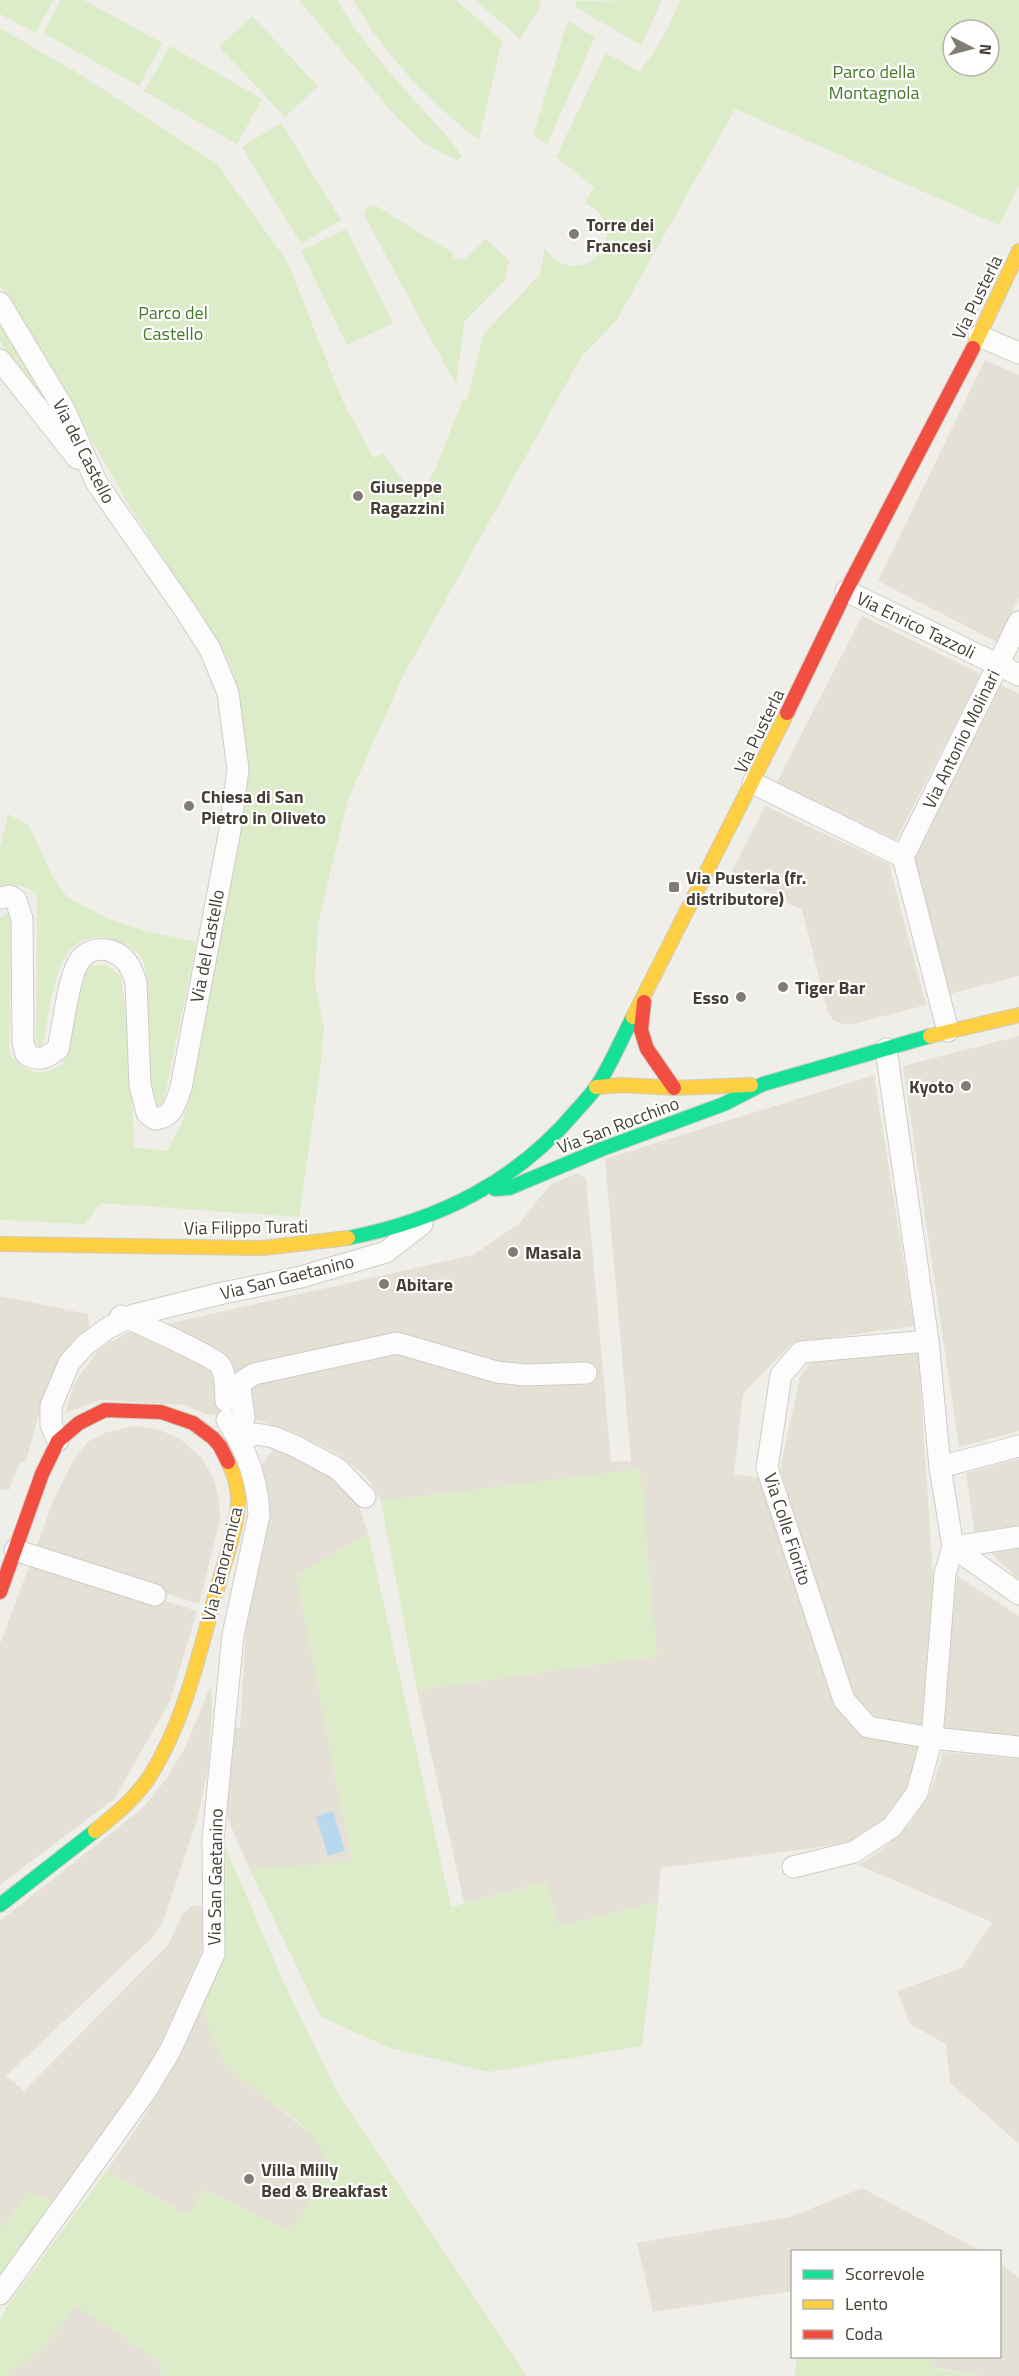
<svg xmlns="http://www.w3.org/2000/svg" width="1019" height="2376" font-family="'Titillium Web',sans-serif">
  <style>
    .residential { fill: #e4e0d5 }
    .green { fill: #dcebc8; fill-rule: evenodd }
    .water { fill: #b8d8ef }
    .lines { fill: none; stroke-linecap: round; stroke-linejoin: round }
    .street-casing { stroke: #ceccc6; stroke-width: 23 }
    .fast-casing { stroke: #cfcbbf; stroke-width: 16 }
    .slow-casing { stroke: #cfcbbf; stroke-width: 16 }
    .jam-casing { stroke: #cfcbbf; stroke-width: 16 }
    .street { stroke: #fdfcfc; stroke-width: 21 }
    .fast { stroke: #16e098; stroke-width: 14 }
    .slow { stroke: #ffcf43; stroke-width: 14 }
    .jam { stroke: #f24e42; stroke-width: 14 }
    .poi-dot { fill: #827c74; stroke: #fff; stroke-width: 2 }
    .labels { text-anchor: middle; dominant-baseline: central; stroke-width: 4.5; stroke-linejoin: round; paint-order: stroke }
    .park-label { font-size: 18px; fill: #447927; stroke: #fff }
    .poi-label { font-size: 18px; font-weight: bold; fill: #463f35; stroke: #fff; text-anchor: start }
    .street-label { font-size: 18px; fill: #463f35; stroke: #fff }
  </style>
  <rect width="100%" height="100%" fill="#f0eee8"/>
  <g class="residential">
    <polygon points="985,360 1019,375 1019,598 997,642 878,581"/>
    <polygon points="862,616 981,674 896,840 777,782"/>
    <polygon points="1001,685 1019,694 1019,976 950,994 914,859"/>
    <polygon points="765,806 889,864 926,1005 853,1024 842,1024 833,1020 828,1012 802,910 731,873"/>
    <polygon points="1019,1036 1019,1431 959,1447 903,1066"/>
    <polygon points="874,1075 914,1326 792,1343 743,1394 734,1474 759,1478 830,1694 855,1726 923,1747 911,1785 893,1811 867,1834 843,1844 661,1868 658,1902 558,1927 547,1882 464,1903 417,1690 657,1656 639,1470 381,1501 367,1477 338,1454 294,1432 257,1420 206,1414 184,1405 101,1400 65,1413 74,1384 99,1349 127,1333 473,1255 520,1223 550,1185 577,1173 586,1178 611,1462 631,1461 605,1159"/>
    <polygon points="0,1296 88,1314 90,1328 74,1341 60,1360 47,1384 26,1461 19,1464 9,1490 0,1489"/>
    <polygon points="918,1352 933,1575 924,1725 876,1717 860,1706 849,1691 780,1469 800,1377 812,1360"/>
    <polygon points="135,1426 157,1429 179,1438 201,1457 213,1477 219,1499 220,1519 199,1604 127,1581 121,1571 111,1577 34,1553 53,1501 75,1457 89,1441 107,1432"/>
    <polygon points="275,1447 327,1471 355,1494 368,1533 297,1576 352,1862 250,1870 224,1810 232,1728 240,1728 248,1595 260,1467"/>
    <polygon points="1019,1459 1019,1528 975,1534 966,1473"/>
    <polygon points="1019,1546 1019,1580 989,1551"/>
    <polygon points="32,1559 197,1611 170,1701 114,1799 0,1885 0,1644"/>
    <polygon points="957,1576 1019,1616 1019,1737 941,1729"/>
    <polygon points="211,1684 212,1709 208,1770 197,1820 164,1919 154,1936 6,2076 24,2091 169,1944 182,1914 192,1906 204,1906 204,1947 155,2056 55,2201 30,2193 0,2229 0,1921 143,1808 167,1778 186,1746"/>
    <polygon points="1019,1748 1019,2144 950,2083 946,2044 910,2024 897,1991 962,1968 992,1922 858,1865 882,1850 909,1825 931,1792 943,1752 1018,1759"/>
    <polygon points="205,1996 205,2012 220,2055 233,2071 319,2141 327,2159 327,2169 291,2233 204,2189 188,2216 107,2170 140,2123 182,2051"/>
    <polygon points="862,2188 981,2251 792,2252 792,2291 653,2312 637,2243 790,2217"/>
    <polygon points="1000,2263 1019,2278 1019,2376 984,2376 932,2367 933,2357 1000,2356"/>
    <polygon points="77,2306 162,2363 161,2376 8,2376 43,2346"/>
  </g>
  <g class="green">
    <polygon points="0,0 53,0 36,33 0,14"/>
    <polygon points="61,0 84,0 162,43 139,86 43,33"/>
    <path d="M299,0h38c21,37 49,69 77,100 16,18 35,36 48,57l-4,4 -33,-17 -28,-26z"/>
    <path d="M353,0h103l46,40 -23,100c-50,-38 -95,-86 -126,-140z"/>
    <polygon points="475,0 541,0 540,7 520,39"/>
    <polygon points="662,0 641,45 577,8 575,1"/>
    <path d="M681,0h338v185l-20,40 -264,-116 -119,212 -35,36 -179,321 -54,121 -30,124 -3,58 9,49 -4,41 -21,146 -198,-14 -16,21 -85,-4v-302l8,-6 4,4 -3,137c16,21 31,25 54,11l18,-89 7,-8 13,-3 11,4 9,9 9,70 4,100 33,4 14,-26 10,-30 15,-96 22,-106 18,-106 -1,-48 -9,-54 -8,-26 -95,-147 -105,-184 -28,-42v-258l81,47 136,89 70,97 56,141 31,56 9,-4 35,45 17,-29 27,-69 5,-2 16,-64 57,-61 5,-26c36,51 93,-19 40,-45l9,-16 -38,-30 50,-104 34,19 22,-33zM953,30h36v36h-36z"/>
    <polygon points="252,16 318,86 285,117 219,47"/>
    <polygon points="568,21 595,37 547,144 533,135"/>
    <polygon points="170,46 262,99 237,144 144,91"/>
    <polygon points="281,123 341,220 301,244 242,147"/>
    <polygon points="371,205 378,207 453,253 453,258 465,260 485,239 509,260 505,280 464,322 456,385 364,215 366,209"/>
    <polygon points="346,229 393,323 347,345 301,251"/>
    <polygon points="0,317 58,415 44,405 0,342"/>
    <path d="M8,814l21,12 23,49 15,22 42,22 37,12 49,11v8l-31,149 -4,8 -5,-2 -4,-11c-1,-28 -3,-55 -4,-83 0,-15 2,-35 -4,-50 -4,-11 -19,-17 -29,-21 -58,-19 -62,60 -70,99l-3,8 -3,-1 -2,-9 1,-141c-8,-13 -23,-11 -37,-9v-39z"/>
    <polygon points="640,1469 657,1656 417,1690 381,1501"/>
    <polygon points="368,1533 451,1907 547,1882 558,1927 658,1902 642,2046 489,2072 390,2048 321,2017 250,1870 352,1861 297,1576"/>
    <path d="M220,1835l64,148 53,109 190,284h-366l1,-13 -85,-57 -34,40 -35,30h-8v-56l8,-15 99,-135 80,46 17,-27 87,43 36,-63c0,-48 -89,-75 -108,-117 -7,-15 -19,-41 -14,-57 5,-15 18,-26 19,-41 1,-40 -3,-80 -4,-119z"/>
    <polygon points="30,2193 55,2201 0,2279 0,2229"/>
    <polygon points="796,2356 933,2357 932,2368 984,2376 795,2376"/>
  </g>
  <polygon class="water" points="333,1811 345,1851 328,1856 316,1816"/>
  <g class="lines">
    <defs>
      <g id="street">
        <path d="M0,303l65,108 31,71 89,128 25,39 18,44 10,76 -8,61 -49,258c-6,15 -7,29 -26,31l-8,-6 -7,-28 -4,-103c-5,-15 -10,-26 -25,-31 -13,-4 -26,0 -33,12 -10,18 -15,64 -20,86 -12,9 -19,13 -32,5l-3,-12 -1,-123 -6,-19 -6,-4 -10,2"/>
        <polyline points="979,336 1019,353"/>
        <polyline points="0,360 77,458"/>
        <polyline points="846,591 1019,675"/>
        <polyline points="753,783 903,857"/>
        <polyline points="948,1031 903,857 1019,622"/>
        <path d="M121,1316c11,3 92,41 98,48 8,9 6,26 7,37"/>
        <polyline points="928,1341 801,1352 781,1375 767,1468 844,1700 868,1727 932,1738 1019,1747"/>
        <polyline points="58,1441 51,1425 51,1406 69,1363 85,1345 108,1328 134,1315 223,1293 301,1277 386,1252 422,1224"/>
        <polyline points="940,1467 1019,1446"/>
        <polyline points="365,1497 338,1469 295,1446 273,1437 257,1434 240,1439 244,1417 240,1388 243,1381 254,1374 397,1343 497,1372 526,1375 586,1373"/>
        <polyline points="953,1547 1019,1594"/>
        <polyline points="953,1547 1019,1537"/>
        <polyline points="15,1550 155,1595"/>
        <polyline points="793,1867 854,1852 892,1827 917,1793 932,1738 945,1574 953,1547 940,1467 928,1341 886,1049"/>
        <path d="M0,2294l145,-202 25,-41 44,-97 -1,-115 20,-204 26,-120c-1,-35 -13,-66 -32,-95"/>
      </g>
      <g id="fast">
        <polyline points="495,1189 509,1188 602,1149 724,1104 763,1084 930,1036"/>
        <path d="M348,1238c91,-18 168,-56 228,-127 7,-8 15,-16 21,-25 14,-22 24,-46 36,-69"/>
        <polyline points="0,1905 95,1831"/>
      </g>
      <g id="slow">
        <polyline points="973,348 1019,251"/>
        <polyline points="633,1017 787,713"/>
        <polyline points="930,1036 1019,1015"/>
        <polyline points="596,1087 622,1085 674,1088 751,1085"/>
        <polyline points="0,1244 263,1248 348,1238"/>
        <path d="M95,1831c21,-17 41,-33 55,-55 37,-59 50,-128 69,-194 7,-25 20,-59 19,-85 -1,-12 -4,-24 -10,-35"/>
      </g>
      <g id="jam">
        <polyline points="787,713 846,591 973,348"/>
        <polyline points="644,1002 641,1030 647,1049 674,1088"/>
        <polyline points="0,1592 42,1474 58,1441 79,1423 105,1410 161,1412 193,1423 213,1438 220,1446 228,1462"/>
      </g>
    </defs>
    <use href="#street" class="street-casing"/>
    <use href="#fast" class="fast-casing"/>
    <use href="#slow" class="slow-casing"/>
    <use href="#jam" class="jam-casing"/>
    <use href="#street" class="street"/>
    <use href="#fast" class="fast"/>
    <use href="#slow" class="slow"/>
    <use href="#jam" class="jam"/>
  </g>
  <g class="poi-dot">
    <circle cx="574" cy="234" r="6"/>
    <circle cx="358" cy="496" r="6"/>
    <circle cx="189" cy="806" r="6"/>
    <rect x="668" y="881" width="12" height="12" rx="3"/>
    <circle cx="783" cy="987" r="6"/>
    <circle cx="741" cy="997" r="6"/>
    <circle cx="966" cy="1086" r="6"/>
    <circle cx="513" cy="1252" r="6"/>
    <circle cx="384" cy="1284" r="6"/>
    <circle cx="249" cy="2179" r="6"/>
  </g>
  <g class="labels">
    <g class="park-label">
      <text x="874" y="71">Parco della<tspan x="874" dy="21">Montagnola</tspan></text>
      <text x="173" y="312">Parco del<tspan x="173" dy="21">Castello</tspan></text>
    </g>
    <g class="poi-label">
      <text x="586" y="224">Torre dei<tspan x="586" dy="21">Francesi</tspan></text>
      <text x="370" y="486">Giuseppe<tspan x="370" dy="21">Ragazzini</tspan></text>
      <text x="201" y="796">Chiesa di San<tspan x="201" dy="21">Pietro in Oliveto</tspan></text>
      <text x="686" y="877">Via Pusterla (fr.<tspan x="686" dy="21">distributore)</tspan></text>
      <text x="795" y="987">Tiger Bar</text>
      <text x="729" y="997" text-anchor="end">Esso</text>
      <text x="954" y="1086" text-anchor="end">Kyoto</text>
      <text x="525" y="1252">Masala</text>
      <text x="396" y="1284">Abitare</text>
      <text x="261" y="2169">Villa Milly<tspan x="261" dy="21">Bed &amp; Breakfast</tspan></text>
    </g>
    <g class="street-label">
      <text transform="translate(977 297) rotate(-64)">Via Pusterla</text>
      <text transform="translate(84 451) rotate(63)">Via del Castello</text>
      <text transform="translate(916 625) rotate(26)">Via Enrico Tazzoli</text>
      <text transform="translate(759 731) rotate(-64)">Via Pusterla</text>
      <text transform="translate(961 739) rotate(-64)">Via Antonio Molinari</text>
      <text transform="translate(207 946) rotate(-79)">Via del Castello</text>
      <text transform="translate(618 1125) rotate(-21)">Via San Rocchino</text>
      <text transform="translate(246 1227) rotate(-1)">Via Filippo Turati</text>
      <text transform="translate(287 1277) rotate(-14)">Via San Gaetanino</text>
      <text transform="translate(788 1529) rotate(72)">Via Colle Fiorito</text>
      <text transform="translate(222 1564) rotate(-76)">Via Panoramica</text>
      <text transform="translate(215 1877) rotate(-89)">Via San Gaetanino</text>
    </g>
  </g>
  <rect x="791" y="2250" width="210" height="108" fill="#ffffff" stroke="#b5b2ae" stroke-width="1.5"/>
  <rect x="803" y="2270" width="30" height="9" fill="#16e098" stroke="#b5b2ae" stroke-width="1.5"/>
  <text x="845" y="2280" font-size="18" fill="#463f35">Scorrevole</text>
  <rect x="803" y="2300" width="30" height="9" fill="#ffcf43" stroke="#b5b2ae" stroke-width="1.5"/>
  <text x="845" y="2310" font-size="18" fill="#463f35">Lento</text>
  <rect x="803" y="2330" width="30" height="9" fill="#f24e42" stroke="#b5b2ae" stroke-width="1.5"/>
  <text x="845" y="2340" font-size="18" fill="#463f35">Coda</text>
  <g transform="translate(971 48) rotate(96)"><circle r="28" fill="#ffffff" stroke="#b5b2ae" stroke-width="1.5"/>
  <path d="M0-4.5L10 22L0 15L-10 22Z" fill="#827c74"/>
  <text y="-9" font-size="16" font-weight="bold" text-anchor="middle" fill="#463f35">N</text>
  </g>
</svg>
